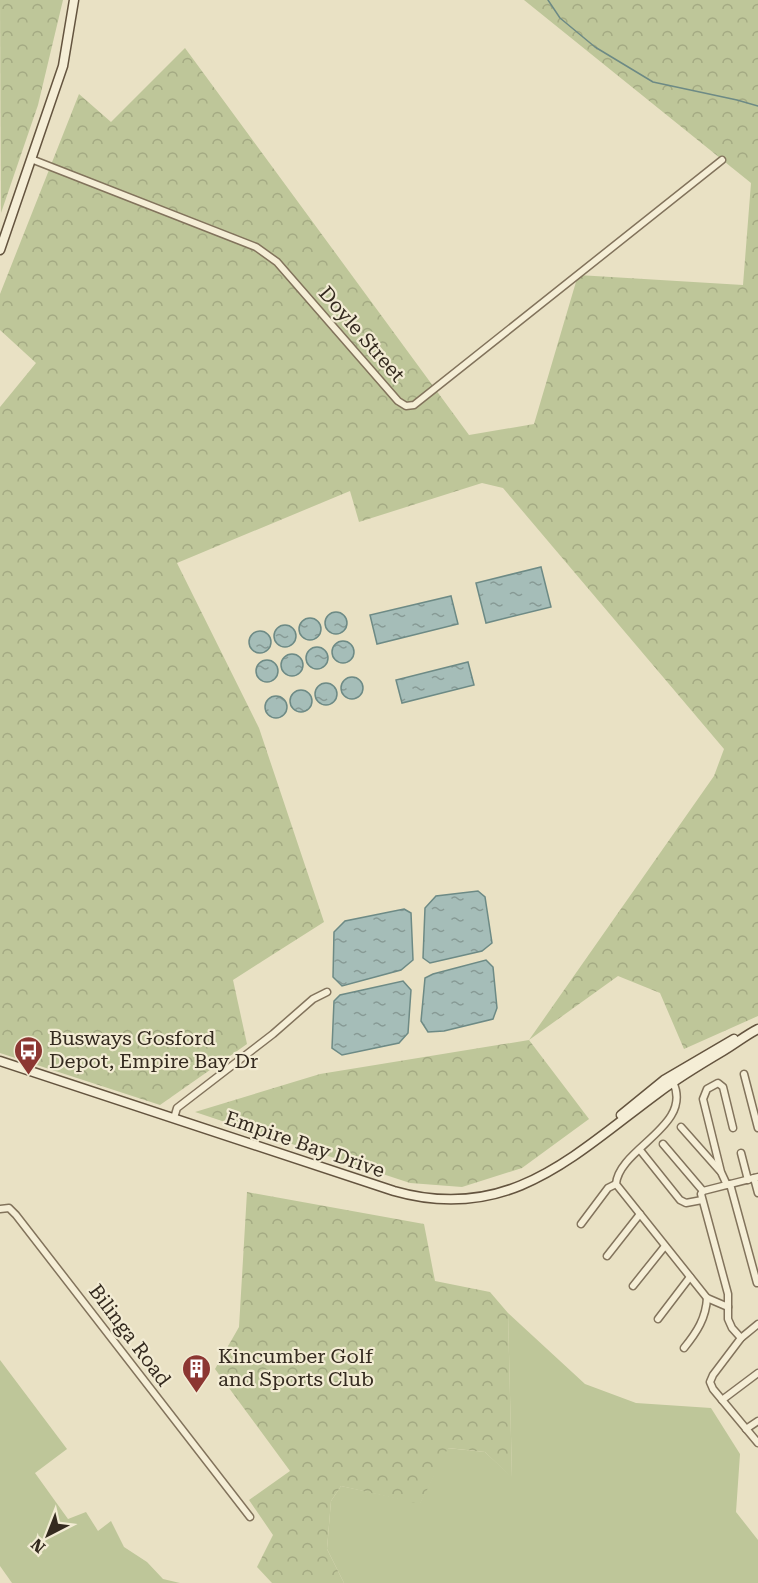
<svg xmlns="http://www.w3.org/2000/svg" width="758" height="1583" font-family="'Roboto Serif',serif">
  <style>
    .grass { fill: #bec699 }
    .forest { fill: url(#forest-crowns) }
    .water { fill: url(#water-ripples); stroke: #6d8a85; stroke-width: 1.5 }
    .lines { fill: none; stroke-linecap: round; stroke-linejoin: round }
    .stream { stroke: #6d8a85; stroke-width: 1.5 }
    .minor-casing { stroke: #82735c; stroke-width: 9 }
    .secondary-casing { stroke: #64543f; stroke-width: 11 }
    .minor { stroke: #f5eed6; stroke-width: 6 }
    .secondary { stroke: #f5eed6; stroke-width: 8 }
    .labels { text-anchor: middle; dominant-baseline: central; stroke-width: 4.5; stroke-linejoin: round; paint-order: stroke }
    .street-label { font-size: 20px; fill: #342a1f; stroke: #f2ebd3 }
    .poi-label { font-size: 20px; fill: #342a1f; stroke: #f2ebd3; text-anchor: start }
  </style>
  <defs>
    <pattern id="forest-crowns" width="20" height="18" patternUnits="userSpaceOnUse" patternTransform="scale(1.5)"><rect width="20" height="18" fill="#bec699"/><path d="M2 6a3 3 0 1 1 6 0M12 15a3 3 0 1 1 6 0" fill="none" stroke="#a4aa83"/></pattern>
    <pattern id="water-ripples" width="26" height="14" patternUnits="userSpaceOnUse" patternTransform="scale(1.5)"><rect width="26" height="14" fill="#a5bdb8"/><path d="M2 4q2-2 4 0t4 0M15 11q2-2 4 0t4 0" fill="none" stroke="#879a95"/></pattern>
  </defs>
  <rect width="100%" height="100%" fill="#e9e1c4"/>
  <g class="grass">
    <polygon points="508,1313 585,1384 636,1403 711,1408 740,1454 736,1512 758,1540 758,1583 344,1583 327,1549 331,1501 341,1486 420,1503 447,1448 485,1452 512,1477"/>
    <polygon points="0,1360 67,1449 35,1473 68,1519 86,1512 98,1531 111,1521 124,1547 147,1562 163,1579 180,1583 12,1583 0,1566"/>
  </g>
  <g class="forest">
    <polygon points="0,0 63,0 38,105 1,213"/>
    <polygon points="524,0 758,0 758,1016 684,1049 660,993 618,976 529,1040 589,1119 522,1168 462,1187 410,1183 195,1112 320,1074 529,1040 714,776 724,749 503,488 482,483 359,522 350,491 177,563 259,728 324,922 233,980 247,1044 160,1105 0,1053 0,407 36,363 0,330 0,294 79,94 111,122 185,48 469,435 534,424 578,275 743,285 751,183"/>
    <polygon points="247,1192 424,1224 435,1281 490,1292 508,1313 512,1478 485,1452 448,1448 420,1504 341,1486 331,1501 327,1549 344,1583 272,1583 257,1567 273,1535 249,1500 290,1471 215,1369 239,1327"/>
  </g>
  <g class="water">
    <polygon points="541,567 551,607 486,623 476,583"/>
    <polygon points="451,596 458,624 377,644 370,615"/>
    <circle cx="336" cy="623" r="11"/>
    <circle cx="310" cy="629" r="11"/>
    <circle cx="285" cy="636" r="11"/>
    <circle cx="260" cy="642" r="11"/>
    <circle cx="343" cy="652" r="11"/>
    <circle cx="317" cy="658" r="11"/>
    <circle cx="292" cy="665" r="11"/>
    <circle cx="267" cy="671" r="11"/>
    <polygon points="468,662 474,685 402,703 396,680"/>
    <circle cx="352" cy="688" r="11"/>
    <circle cx="326" cy="694" r="11"/>
    <circle cx="301" cy="701" r="11"/>
    <circle cx="276" cy="707" r="11"/>
    <polygon points="478,891 485,897 492,943 482,951 430,963 423,958 425,908 436,896"/>
    <polygon points="404,909 411,913 413,960 401,970 342,986 333,977 334,932 345,921"/>
    <polygon points="486,960 493,967 497,1008 493,1019 444,1031 428,1032 421,1021 425,978 433,974"/>
    <polygon points="403,981 411,990 408,1033 399,1043 342,1055 332,1048 334,1001 340,995"/>
  </g>
  <g class="lines">
    <polyline class="stream" points="548,0 560,18 595,47 653,82 737,100 758,106"/>
    <defs>
      <g id="minor">
        <polyline points="31,159 256,247 277,262 398,401 406,406 414,405 722,160"/>
        <polyline points="744,1074 758,1128"/>
        <path d="M673,1082c21,44 -54,66 -57,102l91,114 21,9"/>
        <polyline points="174,1118 177,1108 273,1034 313,999 327,992"/>
        <polyline points="681,1127 720,1171"/>
        <polyline points="663,1144 703,1191"/>
        <polyline points="640,1150 680,1200 686,1203 702,1200"/>
        <polyline points="741,1153 748,1180"/>
        <polyline points="754,1178 758,1193"/>
        <polyline points="730,1184 757,1283"/>
        <polyline points="727,1185 721,1172 703,1099 707,1089 718,1083 723,1087 733,1128"/>
        <polyline points="0,1209 9,1208 16,1215 250,1517"/>
        <polyline points="581,1224 608,1188 616,1184"/>
        <polyline points="607,1256 640,1214"/>
        <polyline points="633,1286 665,1246"/>
        <polyline points="658,1319 690,1277"/>
        <polyline points="758,1324 741,1338 713,1375 710,1382 713,1389 758,1443"/>
        <polyline points="741,1338 732,1328 728,1319 728,1294 701,1194 703,1191 758,1177"/>
        <path d="M684,1348c13,-16 22,-30 23,-50"/>
        <polyline points="722,1400 758,1373"/>
        <polyline points="746,1429 758,1421"/>
      </g>
      <g id="secondary">
        <polyline points="0,250 63,66 74,0"/>
        <path d="M0,1061l394,130c115,33 180,-36 264,-98 21,-16 43,-29 65,-42 12,-7 23,-16 35,-22"/>
        <polyline points="621,1115 664,1080 734,1039"/>
      </g>
    </defs>
    <use href="#minor" class="minor-casing"/>
    <use href="#secondary" class="secondary-casing"/>
    <use href="#minor" class="minor"/>
    <use href="#secondary" class="secondary"/>
  </g>
  <defs>
    <symbol id="bus-pin" viewBox="-11 -11 22 30"><path d="M0 17L-7.5 6A9.5 9.5 0 1 1 7.5 6Z" fill="#8c3732" stroke="#f2ebd3"/><path d="M-5-6H5V4H4V6H2V4H-2V6H-4V4H-5ZM-3.5-4V0h7V-4ZM-3.5 1.2v1.5H-2V1.2ZM2 1.2v1.5H3.5V1.2Z" fill="#fff"/></symbol>
    <symbol id="building-pin" viewBox="-11 -11 22 30"><path d="M0 17L-7.5 6A9.5 9.5 0 1 1 7.5 6Z" fill="#8c3732" stroke="#f2ebd3"/><path d="M-4-6H4V6H1V3H-1V6H-4ZM-2.5-4.3h1.7v1.8h-1.7ZM.8-4.3h1.7v1.8H.8ZM-2.5-1h1.7V.8h-1.7ZM.8-1h1.7V.8H.8Z" fill="#fff"/></symbol>
  </defs>
  <g fill-rule="evenodd">
    <use href="#bus-pin" x="12" y="1034" width="33" height="45"/>
    <use href="#building-pin" x="180" y="1352" width="33" height="45"/>
  </g>
  <g class="labels">
    <g class="street-label">
      <text transform="translate(362 334) rotate(49)">Doyle Street</text>
      <text transform="translate(305 1144) rotate(19)">Empire Bay Drive</text>
      <text transform="translate(130 1335) rotate(53)">Bilinga Road</text>
    </g>
    <g class="poi-label">
      <text x="49" y="1038">Busways Gosford<tspan x="49" dy="23">Depot, Empire Bay Dr</tspan></text>
      <text x="218" y="1356">Kincumber Golf<tspan x="218" dy="23">and Sports Club</tspan></text>
    </g>
  </g>
  <g transform="translate(48 1535) rotate(222)" stroke="#f2ebd3" stroke-width="4.5" paint-order="stroke">
  <path d="M0-4.5L10 22L0 15L-10 22Z" fill="#342a1f"/>
  <text y="-9" font-size="16" font-weight="bold" text-anchor="middle" fill="#342a1f">N</text>
  </g>
</svg>
